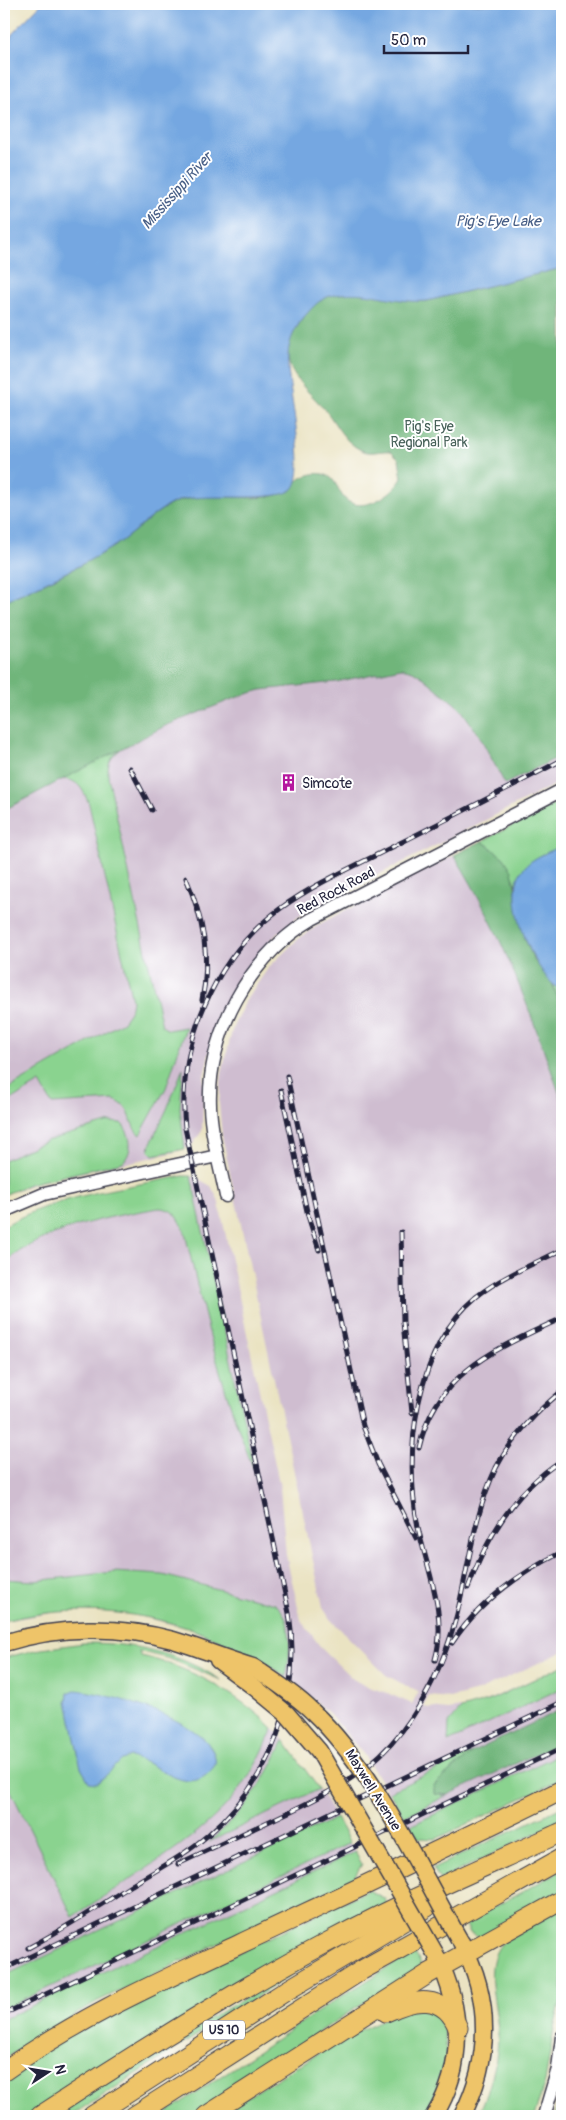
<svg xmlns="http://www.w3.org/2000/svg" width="566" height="2120" font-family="Pangolin,sans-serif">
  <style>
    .industrial { fill: #cfbdd0 }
    .green { fill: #8ad38f; stroke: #567a65 }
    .forest { fill: #6fb57a; stroke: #486c5a }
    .water { fill: #75a7e1; stroke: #4c648e }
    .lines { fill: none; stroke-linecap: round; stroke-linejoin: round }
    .minor-casing { stroke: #403f4f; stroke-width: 15 }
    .major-casing { stroke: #403f4f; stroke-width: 19 }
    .highway-casing { stroke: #403f4f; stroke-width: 21 }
    .minor { stroke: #fff; stroke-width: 12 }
    .major { stroke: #eec469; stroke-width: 16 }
    .highway { stroke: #eec469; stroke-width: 19 }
    .rail-casing { stroke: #22223b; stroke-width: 5 }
    .rail { stroke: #fff; stroke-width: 3; stroke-dasharray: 9; stroke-linecap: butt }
    .major-bridge-casing { stroke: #403f4f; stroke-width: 19; stroke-linecap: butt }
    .major-bridge { stroke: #eec469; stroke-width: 16 }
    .labels { text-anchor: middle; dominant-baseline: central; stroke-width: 4; stroke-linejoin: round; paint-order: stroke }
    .shield { fill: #fff; stroke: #646476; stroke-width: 1 }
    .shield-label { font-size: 12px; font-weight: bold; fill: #22223b }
    .park-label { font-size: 14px; fill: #466058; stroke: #fff }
    .poi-label { font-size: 14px; fill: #22223b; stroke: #fff; text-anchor: start }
    .street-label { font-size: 14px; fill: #22223b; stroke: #fff }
    .water-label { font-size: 15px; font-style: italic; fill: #475e86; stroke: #fff }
  </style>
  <rect width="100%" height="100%" fill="#fff"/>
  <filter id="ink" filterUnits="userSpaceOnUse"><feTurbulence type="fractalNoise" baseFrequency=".02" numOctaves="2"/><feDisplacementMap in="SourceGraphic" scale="10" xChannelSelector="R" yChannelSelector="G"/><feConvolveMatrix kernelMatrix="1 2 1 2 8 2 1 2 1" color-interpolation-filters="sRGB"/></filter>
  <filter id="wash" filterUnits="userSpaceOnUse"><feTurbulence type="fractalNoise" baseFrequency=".0096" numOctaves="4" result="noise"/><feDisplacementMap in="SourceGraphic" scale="20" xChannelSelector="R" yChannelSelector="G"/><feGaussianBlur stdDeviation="1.12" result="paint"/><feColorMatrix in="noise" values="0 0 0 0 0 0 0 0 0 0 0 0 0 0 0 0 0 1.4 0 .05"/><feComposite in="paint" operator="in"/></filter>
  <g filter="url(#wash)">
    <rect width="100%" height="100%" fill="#eae3c2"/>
    <g class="industrial">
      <polygon points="458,564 510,781 562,755 562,781 315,907 297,918 273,938 252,963 239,982 214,1031 204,1076 202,1131 192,1145 176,1152 36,1183 4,1195 4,800"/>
      <polygon points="520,822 541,972 562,991 562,1652 478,1691 451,1698 429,1696 423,1707 448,1710 475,1706 562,1666 562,1753 410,1826 364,1755 329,1713 293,1681 237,1647 187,1628 123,1612 64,1611 4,1621 4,1226 53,1203 183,1176 195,1177 211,1186 218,1199 280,1487 286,1555 301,1620 322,1649 353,1679 365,1686 385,1692 412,1704 418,1692 386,1675 330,1619 323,1607 222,1136 219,1104 222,1072 233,1027 246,1000 269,967 298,939 323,922"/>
      <polygon points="273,1728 284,1740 268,1774 245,1808 211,1841 319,1789 336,1818 4,1976 4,1757 80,1911 171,1851 218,1812 235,1795 253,1770"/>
      <polygon points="350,1843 355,1852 4,2019 4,2009"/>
    </g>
    <g class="green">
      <path d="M125,746c-12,9 -18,14 -17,30l54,250 6,4 18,-3 -20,61 -26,47c-12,-8 -5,-27 -26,-35l-62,4 -12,-21 -36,21v-13l119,-69 7,-10 2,-12 -43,-196c-6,-15 -12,-27 -30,-24z"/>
      <path d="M562,800v45c-22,14 -42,15 -45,45 -4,-23 -16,-36 -35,-49z"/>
      <polygon points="552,983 562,991 562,1010"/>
      <polygon points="183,1068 180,1109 185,1149 153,1155 149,1151 150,1145 167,1109"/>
      <path d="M110,1122l11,1c10,10 13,28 2,39l-94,22 -25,11v-35l42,-19z"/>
      <path d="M183,1176h8l64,296c-32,-77 -51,-157 -70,-239 -4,-13 -11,-25 -26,-25 -49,8 -118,22 -155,55v-37c53,-31 119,-38 179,-50z"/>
      <path d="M114,1572l49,3 112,29c20,14 15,52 11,73 -82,-57 -185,-81 -282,-56v-42l30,2z"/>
      <path d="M83,1643c52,0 93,9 138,37l-51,-21 -32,-8 3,5c51,12 94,36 132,72 -10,24 -21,46 -38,67 -39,48 -111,86 -162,122l-69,-140v-119l31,-8z"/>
      <polygon points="562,1666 562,1688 448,1742 449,1723 461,1709 488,1701"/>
      <path d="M284,1740l35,49 -110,53c34,-29 57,-61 75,-102z"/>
      <polygon points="473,1752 434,1785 442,1796 448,1795 404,1817 389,1792"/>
      <polygon points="562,1753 562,1779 436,1839 418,1838 410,1826"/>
      <polygon points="562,1807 562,1820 440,1880 433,1868"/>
      <polygon points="336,1818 350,1843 4,2009 4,1976"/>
      <polygon points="355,1852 362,1864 353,1879 96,2002 4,2059 4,2019"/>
      <polygon points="562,1870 562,1892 481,1939 470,1933 465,1923"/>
      <polygon points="368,1890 384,1898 388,1906 129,2052 30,2116 4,2116 4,2076 65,2036"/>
      <path d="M562,1906v92l-7,25 -10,59 -10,31 -1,3h-56c11,-25 19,-50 20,-78 1,-31 -18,-72 5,-96 11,-12 44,-27 59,-36z"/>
      <polygon points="414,1952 420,1962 421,1969 348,2013 191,2116 161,2116 337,1999"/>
      <polygon points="325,1953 71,2116 53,2116 168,2042"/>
      <path d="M414,2005c7,3 16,4 22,8 5,4 7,12 8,18 6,31 -2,59 -19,85h-209l131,-80z"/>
      <polygon points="562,2089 562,2116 554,2116"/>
    </g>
    <g class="forest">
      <path d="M562,268v487l-57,29 -26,-49 -19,-27 -36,-30 -11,-7 -12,-3 -65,14 -75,8 -18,5 -78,31 -161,84v-209c38,-16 76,-34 112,-56 17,-11 41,-35 58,-42 34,-14 80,2 109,-10 10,-3 12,-12 20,-16 7,-3 16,-5 23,-2 10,3 12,17 19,24 17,16 49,-5 57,-21l-3,-19 -8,-8c-11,-1 -20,4 -30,-1 -17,-8 -24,-25 -35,-39 -23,-27 -54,-45 -29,-84 6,-8 13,-21 22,-26 30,-21 76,3 108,0z"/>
      <path d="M482,841l22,17 8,13 13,68 9,21 18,23 10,27v91c-30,-85 -60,-170 -108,-246z"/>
      <polygon points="562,1709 562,1742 448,1795 434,1794 434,1785 473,1752"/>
    </g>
    <g class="water">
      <path d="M41,4h521v264l-135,33c-34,3 -61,-14 -97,-5 -12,4 -18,12 -26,21 -9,11 -15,23 -16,38 -3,27 22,116 5,134 -15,14 -88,4 -112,11 -23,7 -45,32 -65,45 -36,22 -74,39 -112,56v-545l8,-22z"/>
      <path d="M562,845v146c-28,-15 -61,-95 -39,-122 9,-12 27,-17 39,-24z"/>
      <path d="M75,1690c30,2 148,34 140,75 -25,37 -55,-2 -85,-8l-8,3 -22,21 -4,2 -7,-1 -8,-14 -14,-67 1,-8z"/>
    </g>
  </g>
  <g filter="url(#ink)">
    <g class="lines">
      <defs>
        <g id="minor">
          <path d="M226,1196c-6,-30 -15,-60 -16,-90 -3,-73 40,-150 102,-187l250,-129"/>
          <polyline points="4,1211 44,1194 217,1156"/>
          <polyline points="544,2116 558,2069 562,2037"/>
        </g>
        <g id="major">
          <path d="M4,1643c55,-17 114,-18 169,-3 27,8 53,19 80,27l9,6"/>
          <polyline points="218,1660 253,1686"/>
          <path d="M461,1942c31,56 30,118 1,174"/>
          <path d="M434,2116c31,-50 29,-108 3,-159"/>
        </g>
        <g id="highway">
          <path d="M386,2012c27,-13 58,-20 72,16"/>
          <path d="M4,2071c74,-53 155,-89 236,-127 108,-51 216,-101 322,-154"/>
          <path d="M40,2116c93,-61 188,-121 286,-173 77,-41 157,-76 236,-111"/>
          <polyline points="92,2116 286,1991 427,1907"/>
          <polyline points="134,2116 362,1970 562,1858"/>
          <polyline points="206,2116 428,1974 562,1900"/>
        </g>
      </defs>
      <use href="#minor" class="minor-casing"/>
      <use href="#major" class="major-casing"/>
      <use href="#highway" class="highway-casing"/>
      <use href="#minor" class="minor"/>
      <use href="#major" class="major"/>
      <use href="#highway" class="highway"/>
      <defs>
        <g id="rail">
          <polyline points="130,768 152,810"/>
          <path d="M186,878c17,40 25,79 16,122"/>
          <polyline points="287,1076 363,1426 378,1464 416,1538"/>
          <polyline points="281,1090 308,1216 319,1250"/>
          <polyline points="401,1232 403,1322 412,1413"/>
          <path d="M419,1448c17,-77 80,-100 143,-130"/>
          <path d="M468,1588c19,-52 47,-98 94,-128"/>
          <path d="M452,1643c27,-41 66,-69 110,-91"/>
          <path d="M435,1660c13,-45 -8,-90 -17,-133 -15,-74 -3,-179 58,-230 25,-20 57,-33 86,-47"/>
          <path d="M178,1864c32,-15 64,-30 96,-45 42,-20 85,-39 117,-75 32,-35 55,-85 66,-130 12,-49 17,-100 39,-146 16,-31 40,-56 66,-77"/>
          <path d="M28,1948c36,-19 70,-41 104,-63 26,-16 53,-30 76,-50 64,-55 94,-139 81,-222l-104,-485c-8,-83 28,-170 96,-220 36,-26 79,-44 119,-65 54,-27 108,-55 162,-83"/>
          <polyline points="4,1969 562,1702"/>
          <polyline points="4,2014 562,1748"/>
        </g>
      </defs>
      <use href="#rail" class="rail-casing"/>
      <use href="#rail" class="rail"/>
      <defs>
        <g id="major-bridge">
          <path d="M262,1673c18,12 36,24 51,39 61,58 105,154 146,227"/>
          <polyline points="253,1686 287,1714 319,1751 435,1953"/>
        </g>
      </defs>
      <use href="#major-bridge" class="major-bridge-casing"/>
      <use href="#major-bridge" class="major-bridge"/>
    </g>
  </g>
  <defs>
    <symbol id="building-bare" viewBox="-9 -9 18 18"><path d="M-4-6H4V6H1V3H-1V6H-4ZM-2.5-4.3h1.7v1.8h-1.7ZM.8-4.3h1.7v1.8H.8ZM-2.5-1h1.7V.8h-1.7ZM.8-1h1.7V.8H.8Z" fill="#b5179e" stroke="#fff" stroke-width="2.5" paint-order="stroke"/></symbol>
  </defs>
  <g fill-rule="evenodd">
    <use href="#building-bare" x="276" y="770" width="25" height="25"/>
  </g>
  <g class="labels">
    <rect class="shield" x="203" y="2020.5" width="42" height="19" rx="4"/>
    <g class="shield-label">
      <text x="224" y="2030">US 10</text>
    </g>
    <g class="park-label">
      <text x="429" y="426">Pig's Eye<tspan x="429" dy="16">Regional Park</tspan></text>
    </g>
    <g class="poi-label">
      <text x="302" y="783">Simcote</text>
    </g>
    <g class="street-label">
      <text transform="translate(336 891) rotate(-28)">Red Rock Road</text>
      <text transform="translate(373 1790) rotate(58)">Maxwell Avenue</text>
    </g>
    <g class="water-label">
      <text transform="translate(177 191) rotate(-48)">Mississippi River</text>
      <text x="498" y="221">Pig's Eye Lake</text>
    </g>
  </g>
  <rect width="566" height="2120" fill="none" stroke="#fff" stroke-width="20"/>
  <g transform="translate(48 2072) rotate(78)" stroke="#ffffff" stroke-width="4" paint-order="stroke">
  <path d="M0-4L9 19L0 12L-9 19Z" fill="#22223b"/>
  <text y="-8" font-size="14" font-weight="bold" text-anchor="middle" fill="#22223b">N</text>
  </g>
  <path d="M384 45v8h84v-8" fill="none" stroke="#22223b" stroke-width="2.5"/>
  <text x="391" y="45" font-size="15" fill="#22223b" stroke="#ffffff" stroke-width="4" paint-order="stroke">50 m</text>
</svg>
